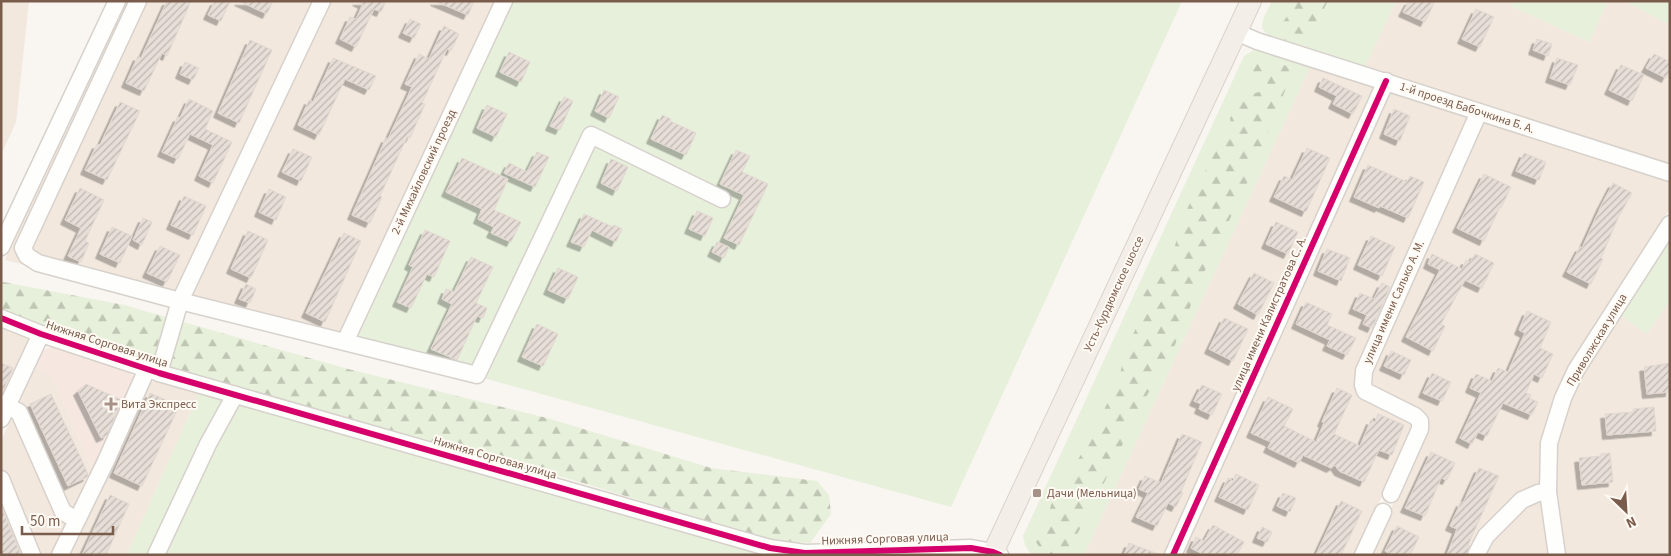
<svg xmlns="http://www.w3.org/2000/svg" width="1671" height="556" font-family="'Source Sans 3',sans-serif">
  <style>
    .residential { fill: #f2e8de }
    .commercial { fill: #f6e8e1 }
    .green { fill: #e7f0db }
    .forest { fill: url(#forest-firs) }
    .building { fill: url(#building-hatch); stroke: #e2d8d2; filter: url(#shadow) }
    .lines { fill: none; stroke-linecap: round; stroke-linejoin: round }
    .minor-casing { stroke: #d7d1cb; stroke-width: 19 }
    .major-casing { stroke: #dad1cc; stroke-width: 22 }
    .minor { stroke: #fefefd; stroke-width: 16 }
    .major { stroke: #f3eee8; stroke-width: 20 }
    .cycleway-casing { stroke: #fffaf3; stroke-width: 9 }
    .cycleway { stroke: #d6006c; stroke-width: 6 }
    .poi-dot { fill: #a69286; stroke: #fffaf3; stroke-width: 2 }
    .labels { text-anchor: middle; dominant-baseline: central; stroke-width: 4; stroke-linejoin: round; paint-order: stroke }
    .street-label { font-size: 12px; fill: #7a5c4d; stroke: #fffaf3 }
    .poi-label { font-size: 12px; fill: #7a5c4d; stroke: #fffaf3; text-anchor: start }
  </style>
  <defs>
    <pattern id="forest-firs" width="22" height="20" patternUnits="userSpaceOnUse" patternTransform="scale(1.25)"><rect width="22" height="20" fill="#e7f0db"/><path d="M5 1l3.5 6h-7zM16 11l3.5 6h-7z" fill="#c0c6b4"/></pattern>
    <pattern id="building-hatch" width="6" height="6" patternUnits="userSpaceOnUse" patternTransform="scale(1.25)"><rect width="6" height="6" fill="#e6ded7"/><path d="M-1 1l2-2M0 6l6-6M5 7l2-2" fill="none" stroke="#bfb7b1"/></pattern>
    <filter id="shadow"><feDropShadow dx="-4.5" dy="4.5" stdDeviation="0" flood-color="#0004"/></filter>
  </defs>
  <rect width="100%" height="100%" fill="#f9f5f0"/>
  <g class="residential">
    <polygon points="1,1 29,1 16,122 1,155"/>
    <polygon points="117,1 513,1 354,346 5,260"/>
    <polygon points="1396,1 1514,1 1511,6 1589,42 1608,1 1625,1 1670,25 1670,164 1364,69"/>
    <polygon points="1311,65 1372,86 1375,92 1167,555 1084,555"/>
    <polygon points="1391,90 1468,116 1469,120 1357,383 1359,397 1412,420 1414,427 1355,555 1180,555 1385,96"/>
    <polygon points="1484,120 1670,176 1670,208 1571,366 1556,394 1543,443 1550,555 1370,555 1427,429 1427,419 1421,411 1369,388 1368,377 1478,127"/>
    <polygon points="1670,300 1670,555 1564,555 1555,490 1555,443 1568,401 1580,374 1620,315 1647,334"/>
    <polygon points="1,325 28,336 30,340 1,410"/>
    <polygon points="35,368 52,376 94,474 57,555 1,555 1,441"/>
    <polygon points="159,379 199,393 127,555 70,555 147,385"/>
  </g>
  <polygon class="commercial" points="53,346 128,372 133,376 134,383 94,474 52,376 35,368 42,351"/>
  <g class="green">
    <polygon points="513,1 1182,1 951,507 487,379 354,346"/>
    <path d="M1272,1h23l-4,10 -12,18 5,14c-29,-13 -25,-16 -12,-42z"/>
    <polygon points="1328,1 1396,1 1364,69 1296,46 1304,46"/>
    <polygon points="1514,1 1608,1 1589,42 1511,6"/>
    <polygon points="1625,1 1670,1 1670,25"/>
    <polygon points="1254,50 1265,51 1311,65 1084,555 1038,555 1030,553 1025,545 1023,536 1244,56"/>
    <polygon points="1670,238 1670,300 1647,334 1620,315"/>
    <polygon points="199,393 767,554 772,555 127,555"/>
  </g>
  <g class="forest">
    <polygon points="1295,1 1328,1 1304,46 1296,46 1284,43 1278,29 1291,11"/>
    <path d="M1256,59l14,5 14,1 5,2 2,9 -48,117 -33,65 -36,89 -33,59 -37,77 -31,59 -9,13c-16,0 -19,1 -28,-13l8,-10 7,-27 8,-15 26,-42 34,-68 5,-26 12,-26 6,-35 27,-31 6,-16 6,-24 31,-65 9,-16 11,-7 -2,-16 15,-22 14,-4 2,-6 -16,-14 -1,-6 4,-5z"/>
    <polygon points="3,282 124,305 348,369 547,418 711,468 817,481 829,495 831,514 810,543 770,540 573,480 222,384 86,341 1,309 1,286"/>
  </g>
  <g class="building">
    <polygon points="167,1 191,1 167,56 162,53 144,91 126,83 138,56 141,58"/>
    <polygon points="215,1 230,1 221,21 208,15"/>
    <polygon points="239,1 273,1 267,14"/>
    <polygon points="357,1 386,1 381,12 374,9 356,47 340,39 350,17 356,19 363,4"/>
    <polygon points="435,1 474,1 468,15"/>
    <polygon points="1409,1 1435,1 1425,22 1403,12"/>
    <polygon points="1476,9 1494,17 1480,47 1462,39"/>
    <polygon points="410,19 421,24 414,38 403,33"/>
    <polygon points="444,26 459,34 451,51 447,49 422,103 425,104 410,138 407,137 380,196 382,197 370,223 352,215 386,138 388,139 412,87 405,84 419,54 429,59"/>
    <polygon points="1537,39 1552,44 1548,56 1533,50"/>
    <polygon points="250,40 272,50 239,123 218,113"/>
    <polygon points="509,52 530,62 521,82 500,72"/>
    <polygon points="1654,54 1670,62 1670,70 1666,78 1646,68"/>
    <polygon points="333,58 376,76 369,90 345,79 319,135 298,125 309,100 313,102"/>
    <polygon points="1557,58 1578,65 1570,85 1550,78"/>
    <polygon points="185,62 199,68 193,80 180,74"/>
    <polygon points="1621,65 1644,75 1632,101 1609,90"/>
    <polygon points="1323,78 1362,96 1353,114 1333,104 1337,96 1319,87"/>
    <polygon points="604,90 619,97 609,118 595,111"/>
    <polygon points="564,97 573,101 560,130 550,126"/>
    <polygon points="189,99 213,111 205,129 232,142 213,183 199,176 213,145 190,134 178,159 162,152 178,117 180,118"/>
    <polygon points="120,102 140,111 107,180 85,170 97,144 100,145"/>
    <polygon points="487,105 507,114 496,137 477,128"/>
    <polygon points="1394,109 1410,116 1400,141 1384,134"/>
    <polygon points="662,115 671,119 670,121 696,133 686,155 651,139"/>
    <polygon points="1307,148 1330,158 1306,212 1274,197 1284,176 1292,180"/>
    <polygon points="293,149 312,157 301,181 282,172"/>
    <polygon points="736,150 750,156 742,172 768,184 739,245 724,238 744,195 720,184"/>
    <polygon points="537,152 549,157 535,187 504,173 509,163 527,172"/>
    <polygon points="1524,153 1546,162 1539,180 1516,171"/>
    <polygon points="462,158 508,179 494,210 521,222 511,242 491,233 494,227 478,219 482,209 446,192"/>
    <polygon points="611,159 628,167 617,191 601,183"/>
    <polygon points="1368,165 1407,182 1410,176 1424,182 1408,218 1380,206 1379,208 1354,197"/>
    <polygon points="1484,174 1511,187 1501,208 1500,207 1484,241 1457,228"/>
    <polygon points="1613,183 1632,193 1618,218 1601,258 1603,259 1591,284 1567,272 1580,247 1582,248 1601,206"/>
    <polygon points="80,188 104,200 85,241 89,243 81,262 68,256 81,228 65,220"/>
    <polygon points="269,189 286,197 276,220 259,212"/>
    <polygon points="184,196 206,206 193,235 171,225"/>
    <polygon points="697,211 713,218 705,236 689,229"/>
    <polygon points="584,214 613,227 614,225 622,229 616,242 592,230 584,247 571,242"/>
    <polygon points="143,218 152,222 142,245 133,240"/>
    <polygon points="1276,222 1298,232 1288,254 1266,244"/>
    <polygon points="112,227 132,236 120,263 100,254"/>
    <polygon points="425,230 450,241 434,277 427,274 411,308 397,302 413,267 409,265"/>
    <polygon points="248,231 268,240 251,278 231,269"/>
    <polygon points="344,233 361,241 325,322 306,313"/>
    <polygon points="1371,236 1395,247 1382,276 1358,265"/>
    <polygon points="717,242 729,247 724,258 712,252"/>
    <polygon points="160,246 180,255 167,282 147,273"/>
    <polygon points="1327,249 1350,258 1341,281 1318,271"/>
    <polygon points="1432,254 1462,269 1466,260 1470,262 1475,254 1494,263 1482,288 1465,280 1441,324 1445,326 1433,351 1406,337 1440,270 1428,264"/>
    <polygon points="471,257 493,267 476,303 487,308 483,318 477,316 457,360 431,349 452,304 442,299 446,289 454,292"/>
    <polygon points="558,268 578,277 568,299 548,290"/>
    <polygon points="1254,273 1274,283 1258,315 1238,304"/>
    <polygon points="1382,283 1390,287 1372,328 1363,324 1367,315 1353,309 1360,293 1374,299"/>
    <polygon points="246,284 256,289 250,303 239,299"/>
    <polygon points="1306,302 1332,314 1327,325 1356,338 1347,355 1327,346 1330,340 1296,324"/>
    <polygon points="1527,311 1551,322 1540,348 1553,354 1542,378 1534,374 1526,393 1531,395 1529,398 1538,402 1532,415 1503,403 1487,436 1478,432 1472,444 1460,438 1481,393 1470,388 1476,374 1492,381 1498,368 1508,372 1525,333 1519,330"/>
    <polygon points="1224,318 1248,329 1233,361 1209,349"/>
    <polygon points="537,324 558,334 543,366 522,357"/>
    <polygon points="1391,351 1411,360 1404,375 1384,366"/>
    <polygon points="1,363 13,368 2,393 1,393"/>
    <polygon points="1670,363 1670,392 1647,394 1644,367"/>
    <polygon points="1432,373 1451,382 1442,401 1423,393"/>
    <polygon points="86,384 122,400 107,435 101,438 78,391"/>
    <polygon points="1202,385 1222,394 1212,415 1199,409 1201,404 1194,401"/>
    <polygon points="1337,388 1352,395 1334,434 1360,446 1371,420 1375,422 1378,414 1404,425 1392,455 1379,450 1364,482 1339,471 1335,465 1331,468 1303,455 1299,463 1268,448 1271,442 1251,433 1268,397 1293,409 1284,426 1316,442 1324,423 1322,422"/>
    <polygon points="150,393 179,406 142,486 114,473"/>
    <polygon points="51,394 88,474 87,477 68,486 30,404"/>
    <polygon points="1654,407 1656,431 1607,435 1605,414 1634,412 1633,409"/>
    <polygon points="1182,434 1202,442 1181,492 1183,493 1176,507 1168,503 1157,526 1136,517 1148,493 1139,489 1145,476 1161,483"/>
    <polygon points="1431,452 1455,463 1447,480 1441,478 1425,516 1405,508"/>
    <polygon points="1610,453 1613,482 1582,485 1579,458 1601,456 1601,454"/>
    <polygon points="1479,468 1499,476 1468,545 1470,546 1466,555 1447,555 1457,529 1450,526 1461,502 1463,503"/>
    <polygon points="1236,474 1259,485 1248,510 1219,497 1228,478 1233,481"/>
    <polygon points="1283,493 1296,498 1290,512 1277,506"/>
    <polygon points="110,495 129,504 106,555 82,555"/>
    <polygon points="1341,501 1362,511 1341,555 1316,555"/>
    <polygon points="1,506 21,555 1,555"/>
    <polygon points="1213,525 1244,542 1237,555 1204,555 1191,548 1196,537 1204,541"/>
    <polygon points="1397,526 1419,537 1410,555 1393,555 1385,551"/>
    <polygon points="1262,527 1272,532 1267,542 1257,538"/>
    <polygon points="1129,543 1158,554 1158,555 1124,555"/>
  </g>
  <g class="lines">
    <defs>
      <g id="minor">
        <polyline points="138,1 23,248 27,256 38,263 180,301 477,375 591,135 722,199"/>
        <polyline points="1236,32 1257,41 1670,173"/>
        <polyline points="1,247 117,1"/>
        <polyline points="1,318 41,334 159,373 770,548 805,553 971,548 993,552 1000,555"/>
        <polyline points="345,342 504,1"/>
        <polyline points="159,373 180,301 322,1"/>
        <polyline points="1,403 19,412 63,512 77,520"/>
        <polyline points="1,419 41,334"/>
        <polyline points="1,479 32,555"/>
        <polyline points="1391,494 1420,429 1420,421 1415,416 1365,391 1363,385 1364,371 1479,112"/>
        <polyline points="60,555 105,463 147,369"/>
        <polyline points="156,555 208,444 235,395"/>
        <polyline points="1173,555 1386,81"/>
        <polyline points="1363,555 1383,512"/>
        <polyline points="1476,555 1486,536 1522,500 1538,493 1548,492"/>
        <polyline points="1557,555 1548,492 1549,443 1563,398 1576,370 1670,224"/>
      </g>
      <polyline id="major" points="992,555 1251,1"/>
    </defs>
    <use href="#minor" class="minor-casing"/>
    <use href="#major" class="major-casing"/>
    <use href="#minor" class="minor"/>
    <use href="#major" class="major"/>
    <defs>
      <g id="cycleway">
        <polyline points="1,318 41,334 159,373 770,548 805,553 971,548 993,552 1000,555"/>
        <polyline points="1173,555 1386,81"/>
      </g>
    </defs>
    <use href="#cycleway" class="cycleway-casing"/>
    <use href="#cycleway" class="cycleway"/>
  </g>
  <g class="poi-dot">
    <path d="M108.5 396.5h5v5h5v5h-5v5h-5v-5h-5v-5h5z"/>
    <rect x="1032" y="488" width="10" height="10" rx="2.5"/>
  </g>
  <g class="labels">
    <g class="street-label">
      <text transform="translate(1467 108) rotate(18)">1-й проезд Бабочкина Б. А.</text>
      <text transform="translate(424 172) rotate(-65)">2-й Михайловский проезд</text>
      <text transform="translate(1114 294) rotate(-65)">Усть-Курдюмское шоссе</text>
      <text transform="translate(1394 302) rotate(-66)">улица имени Салько А. М.</text>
      <text transform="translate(1269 314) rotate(-66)">улица имени Калистратова С. А.</text>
      <text transform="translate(1597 340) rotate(-59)">Приволжская улица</text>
      <text transform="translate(107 344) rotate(18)">Нижняя Сорговая улица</text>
      <text transform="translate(495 458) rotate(16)">Нижняя Сорговая улица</text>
      <text transform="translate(885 539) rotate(-2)">Нижняя Сорговая улица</text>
    </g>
    <g class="poi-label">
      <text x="121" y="404">Вита Экспресс</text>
      <text x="1047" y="493">Дачи (Мельница)</text>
    </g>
  </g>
  <rect width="1671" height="556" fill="none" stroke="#7a5c4d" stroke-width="5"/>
  <g transform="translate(1626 511) rotate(155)" stroke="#fffaf3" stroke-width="4" paint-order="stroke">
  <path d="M0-4L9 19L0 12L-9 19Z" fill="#7a5c4d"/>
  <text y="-8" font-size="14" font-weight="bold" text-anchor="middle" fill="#7a5c4d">N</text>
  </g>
  <path d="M22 526v8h91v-8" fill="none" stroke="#7a5c4d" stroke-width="2.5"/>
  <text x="30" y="526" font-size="15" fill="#7a5c4d" stroke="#fffaf3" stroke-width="4" paint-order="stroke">50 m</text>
</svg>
